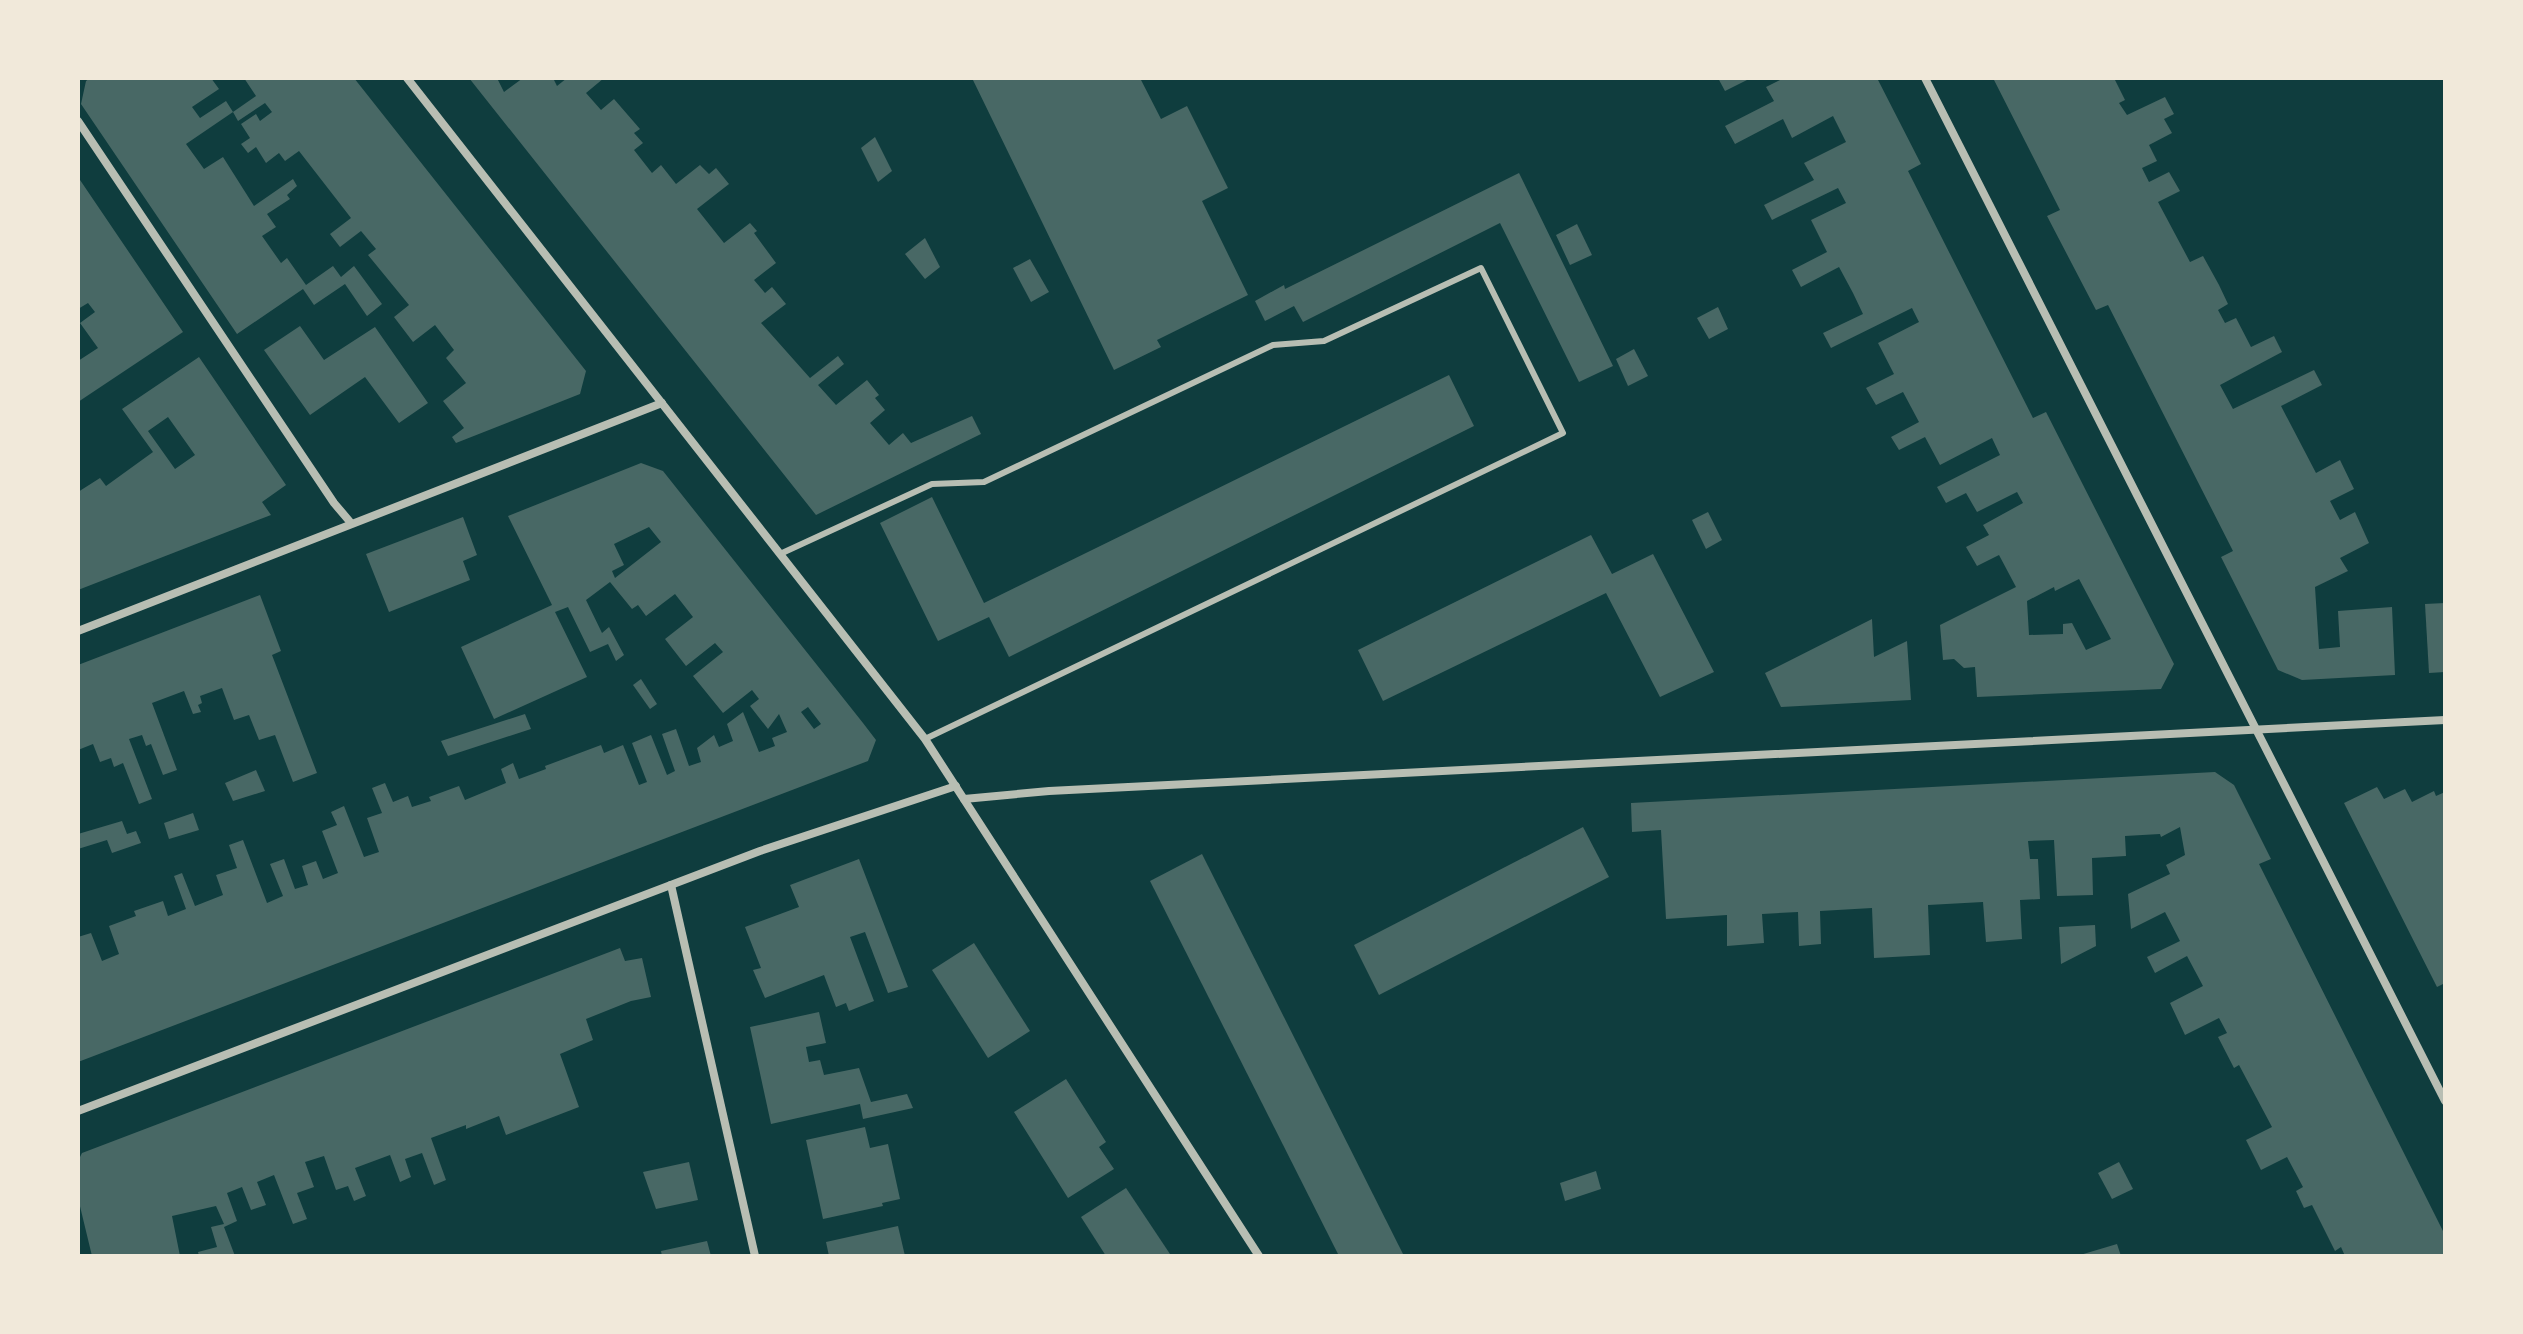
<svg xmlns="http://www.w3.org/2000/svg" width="2523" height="1334" font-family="Signika,sans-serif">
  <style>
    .building { fill: #486865; fill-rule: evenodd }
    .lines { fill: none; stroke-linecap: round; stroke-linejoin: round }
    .service { stroke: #b8beb3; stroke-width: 6 }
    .minor { stroke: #b8beb3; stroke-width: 8 }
  </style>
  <rect width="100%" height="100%" fill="#0f3d3e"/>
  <g class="building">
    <polygon points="90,78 211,78 219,89 192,107 200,118 226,101 233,112 186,144 204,169 223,157 254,206 293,179 297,186 287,195 290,199 267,214 276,227 262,236 281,263 287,258 306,285 333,266 341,277 354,266 382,304 367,316 345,284 314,305 303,289 237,334 81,104 86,81"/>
    <polygon points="244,78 354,78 586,371 580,394 456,443 452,437 464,428 443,401 466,383 446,358 454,350 435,325 413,342 394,317 409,305 368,255 376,249 361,231 340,247 330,234 351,218 299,151 285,161 279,153 266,163 256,147 248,153 241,144 250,138 241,124 256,114 260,121 272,112 265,103 238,121 233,112 256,96"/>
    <polygon points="469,78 497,78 504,92 523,78 553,78 557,86 567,78 604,78 586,93 601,110 614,99 640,129 634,133 643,143 634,150 652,173 661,165 676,184 700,165 709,174 716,168 729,184 697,209 724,243 750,223 757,231 754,233 776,263 754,280 765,293 772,287 786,304 761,323 810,378 838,356 844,364 818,385 836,405 867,380 879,395 875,398 885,410 870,423 889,445 903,433 911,443 972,416 981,434 816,515"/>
    <polygon points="972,78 1140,78 1161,119 1187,106 1228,188 1202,201 1248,295 1157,340 1161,347 1114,370"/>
    <polygon points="1718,78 1751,78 1725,91"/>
    <path d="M1784,78h93l44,86 -13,7 125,247 13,-6 128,252 -13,25 -184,8 -2,-30 -11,1 -10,-9 -11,1 -3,-35 76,-38 -17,-32 -22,11 -11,-19 23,-12 -6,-10 40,-22 -6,-11 -40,20 -11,-19 -20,10 -9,-16 63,-32 -8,-17 -52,27 -15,-28 -26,13 -8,-13 28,-15 -16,-30 -27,13 -10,-17 28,-14 -16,-31 41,-21 -7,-14 -81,40 -8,-15 40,-19 -10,-21 -14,-26 -38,20 -9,-17 35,-18 -16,-32 35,-17 -8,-15 -66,32 -8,-15 50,-25 -10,-17 42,-21 -13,-26 -41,22 -9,-19 -48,25 -10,-18 49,-25 -8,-14zM2079,579l32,60 -25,11 -14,-27 -9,1v10l-34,1 -2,-34 27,-14 1,4z"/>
    <polygon points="1993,78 2114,78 2125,100 2119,103 2127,115 2165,97 2174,114 2164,119 2172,133 2149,145 2157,161 2142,168 2149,182 2169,172 2180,191 2158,202 2190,262 2203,256 2219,285 2228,304 2218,310 2225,323 2236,318 2251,347 2274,336 2282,352 2220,385 2233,409 2314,370 2322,385 2281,406 2316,473 2340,460 2354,489 2330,501 2340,520 2355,512 2369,543 2340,558 2348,571 2315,587 2319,649 2340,647 2338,611 2392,607 2395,675 2302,680 2278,670 2221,557 2233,551 2170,427 2108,305 2096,310 2047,216 2060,210"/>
    <polygon points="875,137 892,171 878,182 861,148"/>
    <polygon points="1519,173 1613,366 1579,382 1500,223 1303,322 1294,306 1265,321 1255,301 1284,285 1285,289"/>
    <polygon points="78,177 183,332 78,402 78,361 98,348 80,323 95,312 88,303 78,309"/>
    <polygon points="1577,224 1592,255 1570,265 1556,235"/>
    <polygon points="925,238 940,267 925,279 905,254"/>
    <polygon points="1030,259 1049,292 1031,302 1013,268"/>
    <polygon points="1718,307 1728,329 1709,339 1697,318"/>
    <polygon points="300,326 324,360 375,327 428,403 399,423 365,377 310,415 264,350"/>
    <polygon points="1634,349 1648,376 1628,386 1616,359"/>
    <path d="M199,357l87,128 -24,17 9,13 -193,75v-98l22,-14 6,8 47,-34 -31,-43zM168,417l27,38 -20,14 -27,-38z"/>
    <polygon points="1449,375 1474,426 1009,657 989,617 938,641 880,523 932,497 984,603"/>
    <path d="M641,463l22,8 200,252 13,17 -8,21 -790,301v-125l13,-4 11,28 17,-7 -10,-28 27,-10 -2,-5 29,-10 5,15 18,-7 -12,-33 8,-3 13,33 28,-11 -7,-20 21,-7 -8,-23 14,-5 24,63 16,-7 -13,-32 14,-5 11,30 13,-4 -6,-19 14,-5 7,18 15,-6 -16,-42 15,-6 -6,-13 13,-6 20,51 15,-5 -12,-34 15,-5 -10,-25 13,-5 8,19 15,-6 4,11 19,-6 -2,-4 30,-11 6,14 41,-17 -5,-14 12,-6 6,16 27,-10 -1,-3 56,-21 3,8 19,-8 16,40 8,-3 -15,-39 19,-8 16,40 8,-4 -13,-37 14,-5 13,37 12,-4 -4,-14 17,-13 5,12 14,-6 -6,-17 16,-12 16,40 16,-6 -3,-8 15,-6 -8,-18 -11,15 -18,-23 9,-7 -7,-9 -29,23 -30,-37 30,-24 -8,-9 -29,23 -21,-27 28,-22 -18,-23 -29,22 -8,-11 -6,4 -22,-27 -24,18 16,33 7,-6 15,28 -8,6 -8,-17 -18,8 -22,-45 -13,5 32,65 -93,42 -33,-72 91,-42 -44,-89zM649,527l12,15 -46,36 -3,-7 12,-6 -10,-21zM808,707l13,17 -7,5 -13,-17z"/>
    <polygon points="1708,512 1722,540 1706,549 1692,520"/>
    <polygon points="463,517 477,555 463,561 470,580 389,612 366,554"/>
    <polygon points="1591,535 1612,574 1653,554 1714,672 1660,697 1606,593 1383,701 1358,650"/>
    <polygon points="260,595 281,651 272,655 317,773 293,782 275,735 259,740 249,715 234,720 222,688 200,696 202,703 198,705 201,712 193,714 184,691 152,703 177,770 163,775 151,744 146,746 142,735 129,739 152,799 139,804 123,763 114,767 111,758 100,762 93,744 78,750 78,665"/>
    <polygon points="2445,603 2445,672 2429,673 2425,604"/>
    <polygon points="1872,619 1874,657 1907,641 1911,700 1781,707 1765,673"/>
    <polygon points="641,679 657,704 650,709 633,685"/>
    <polygon points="525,714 531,729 448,756 441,741"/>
    <polygon points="256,770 265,791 233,801 225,783"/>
    <polygon points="2215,772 2234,785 2271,859 2259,864 2445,1235 2445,1253 2439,1256 2345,1256 2341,1247 2335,1251 2312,1205 2304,1208 2296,1191 2303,1187 2287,1157 2261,1170 2246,1140 2272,1127 2239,1065 2234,1068 2218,1037 2227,1033 2219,1018 2185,1035 2170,1003 2203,986 2187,956 2155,973 2147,957 2180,941 2165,912 2131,929 2128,894 2170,874 2166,865 2185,855 2180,827 2161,837 2160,834 2125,836 2126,856 2092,858 2093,895 2057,896 2054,840 2028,841 2030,859 2038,859 2040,899 2020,900 2022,939 1986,942 1983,902 1928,905 1930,955 1874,958 1872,908 1820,911 1821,944 1799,946 1798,912 1762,914 1764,943 1727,946 1727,915 1666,919 1661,830 1632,832 1631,803"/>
    <polygon points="2377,787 2384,799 2405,789 2412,802 2434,791 2436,796 2445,792 2445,983 2437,987 2344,803"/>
    <polygon points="193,813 199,830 169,839 164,823"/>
    <polygon points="122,821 127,834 136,831 141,843 112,853 107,840 78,849 78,834"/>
    <polygon points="1583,827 1609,877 1379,995 1354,945"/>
    <polygon points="1202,854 1404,1256 1339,1256 1150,881"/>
    <polygon points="859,859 908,987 888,993 865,932 850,937 874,1001 849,1011 846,1003 836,1007 824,975 765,998 753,970 761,968 745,927 799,907 790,885"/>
    <polygon points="2095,925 2096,946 2061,964 2059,927"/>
    <polygon points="974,943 1030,1031 988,1058 932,970"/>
    <polygon points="620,948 625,961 642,958 651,997 631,1001 586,1019 593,1040 560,1054 579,1107 506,1135 499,1116 466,1129 466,1125 431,1138 446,1180 434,1185 422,1153 405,1159 411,1177 400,1182 390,1155 355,1168 366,1196 354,1201 348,1186 336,1190 324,1156 305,1162 314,1187 297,1193 307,1219 293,1224 274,1175 257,1182 266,1205 251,1210 242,1187 227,1193 237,1221 224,1227 235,1256 199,1256 198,1252 217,1247 211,1227 224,1224 216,1206 172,1216 180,1256 92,1256 78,1198 78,1161 82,1153"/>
    <polygon points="819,1012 826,1043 806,1047 809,1062 820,1060 824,1075 859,1068 871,1102 907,1094 913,1108 863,1119 860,1104 771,1124 750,1027"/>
    <polygon points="1066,1079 1106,1142 1099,1147 1114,1169 1068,1198 1014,1112"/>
    <polygon points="865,1127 870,1148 888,1144 900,1199 882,1203 883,1206 823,1219 806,1140"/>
    <polygon points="689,1162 698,1200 656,1209 643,1172"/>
    <polygon points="2119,1162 2133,1189 2112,1199 2098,1173"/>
    <polygon points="1596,1171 1601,1189 1565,1201 1560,1183"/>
    <polygon points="1126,1188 1170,1254 1167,1256 1106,1256 1081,1217"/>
    <polygon points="898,1226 905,1256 829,1256 826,1242"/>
    <polygon points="707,1241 711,1256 662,1256 661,1251"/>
    <polygon points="2117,1244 2121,1256 2080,1256 2080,1255"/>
  </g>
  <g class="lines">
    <polyline class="service" points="780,554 932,484 984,482 1273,345 1324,341 1481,268 1563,433 925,739"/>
    <g class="minor">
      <polyline points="407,78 925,739 1259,1256"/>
      <polyline points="1925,78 2445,1101"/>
      <polyline points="78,121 334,503 351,523"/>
      <polyline points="78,631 662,403"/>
      <polyline points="964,799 1049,791 2445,720"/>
      <polyline points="671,885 755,1256"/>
      <polyline points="78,1111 760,851 956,786"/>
    </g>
  </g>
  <rect width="2523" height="1334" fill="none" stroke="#f1e9da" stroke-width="160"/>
</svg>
